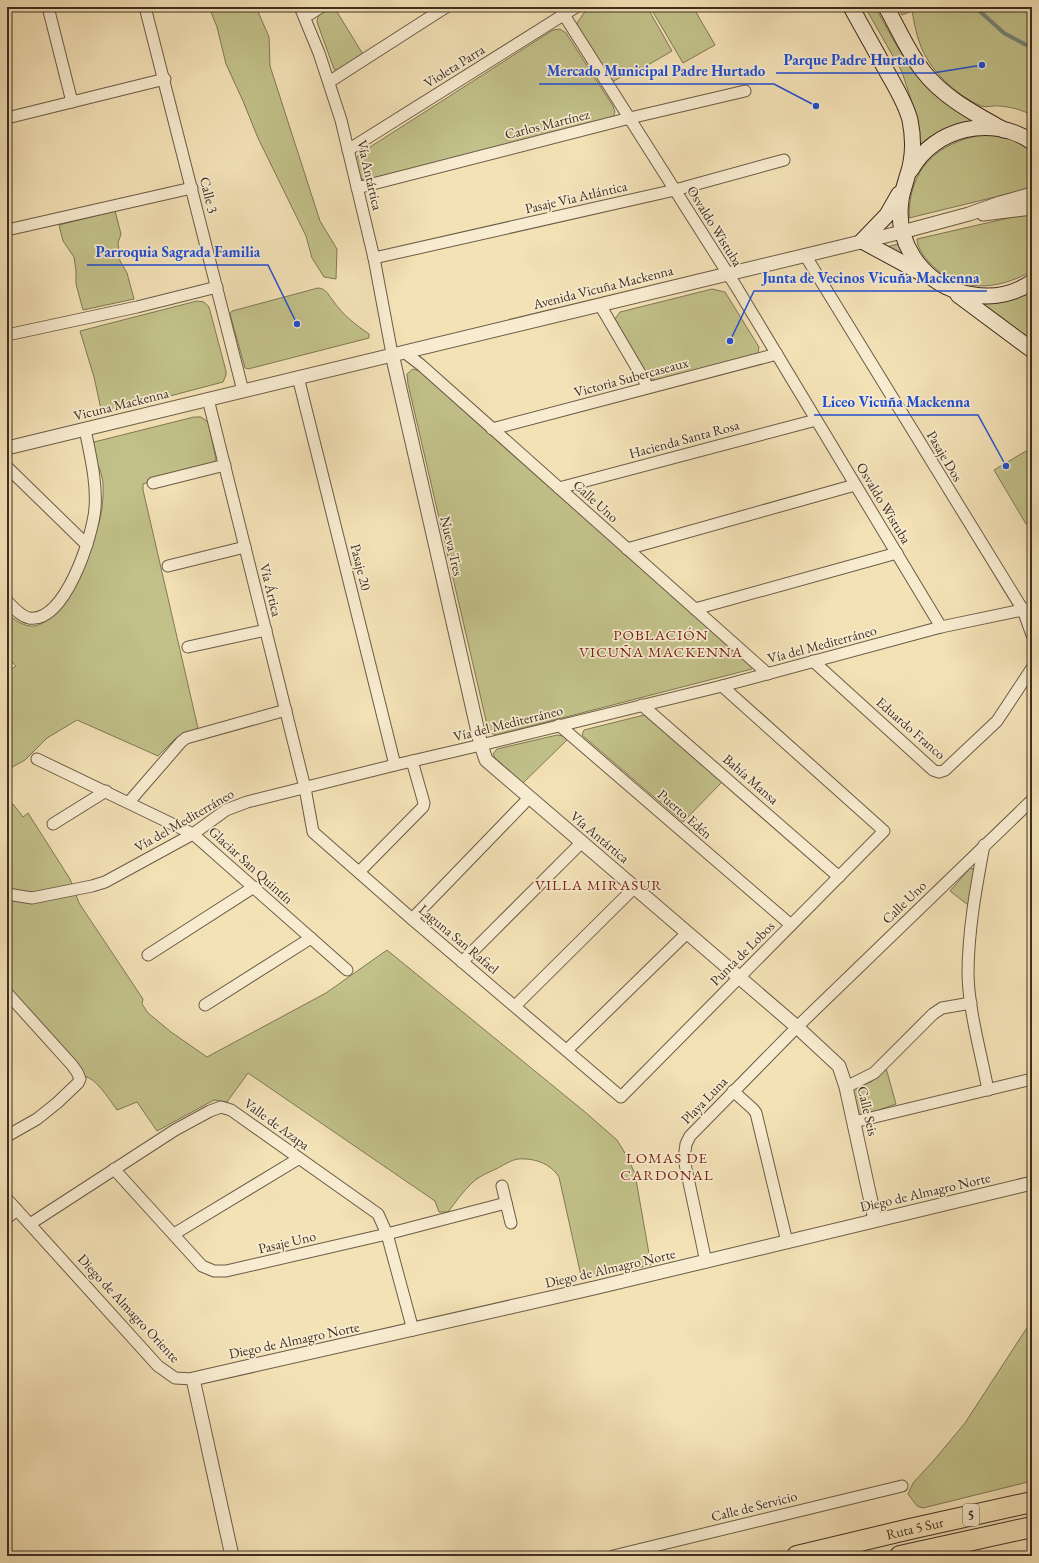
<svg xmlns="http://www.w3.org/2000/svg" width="1039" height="1563" font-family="'EB Garamond',serif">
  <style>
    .green { fill: #c2c18a; stroke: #807856 }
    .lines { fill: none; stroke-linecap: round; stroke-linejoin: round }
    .stream { stroke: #768479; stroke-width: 4 }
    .minor-casing { stroke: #6b5b46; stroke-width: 13 }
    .tertiary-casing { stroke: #6b5b46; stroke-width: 15 }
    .secondary-casing { stroke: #3d2e21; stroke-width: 17 }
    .motorway-casing { stroke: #3d2e21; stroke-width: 22 }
    .minor { stroke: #f8ecd0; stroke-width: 11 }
    .tertiary { stroke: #f8ecd0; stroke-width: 13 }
    .secondary { stroke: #f8ecd0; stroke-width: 15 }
    .motorway { stroke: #f4e2b7; stroke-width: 20 }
    .labels { text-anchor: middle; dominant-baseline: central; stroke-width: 3.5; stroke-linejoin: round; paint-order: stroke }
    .shield { fill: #f8ecd0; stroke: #756756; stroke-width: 1 }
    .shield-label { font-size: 13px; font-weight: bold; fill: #3d2e21 }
    .street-label { font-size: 14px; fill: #3d2e21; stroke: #f8ecd0 }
    .neighbourhood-label { font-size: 15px; letter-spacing: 1px; fill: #7a1f14; stroke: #f8ecd0 }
    .leader { fill: none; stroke: #1d4ed8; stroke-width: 1.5 }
    .callout-dot { fill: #1d4ed8; stroke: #f8ecd0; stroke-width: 1.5 }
    .callout-label { font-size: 15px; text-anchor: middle; font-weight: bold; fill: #1d4ed8; stroke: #f8ecd0; stroke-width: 3.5; stroke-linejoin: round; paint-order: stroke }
  </style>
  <rect width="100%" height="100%" fill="#f4e2b7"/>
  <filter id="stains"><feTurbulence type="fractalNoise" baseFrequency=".005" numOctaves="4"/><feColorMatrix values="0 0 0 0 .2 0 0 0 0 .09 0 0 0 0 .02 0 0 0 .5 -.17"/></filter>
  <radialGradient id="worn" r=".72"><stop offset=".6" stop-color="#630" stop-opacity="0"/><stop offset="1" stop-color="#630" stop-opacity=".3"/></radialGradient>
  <g class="green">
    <polygon points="209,7 256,7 269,37 270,66 320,221 337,249 336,279 324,277 312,258 306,236 258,138 243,101 226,64 217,27"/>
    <path d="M331,7h3l30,49 -26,15 -4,-2 -17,-47c0,-9 7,-11 14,-15z"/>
    <polygon points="592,7 647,7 672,51 641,69 639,67 612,82 580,32 577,23 584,13"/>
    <polygon points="650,7 693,7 715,45 683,63"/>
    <path d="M865,7h10c17,29 33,64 59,87 12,11 27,19 40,28l-54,26 -4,-33 -14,-43z"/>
    <path d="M898,7h134v108c-10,-5 -21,-8 -32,-9 -6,-1 -13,2 -19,0 -25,-11 -52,-36 -61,-62 -4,-11 -6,-22 -8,-33l-10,4z"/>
    <polygon points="560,29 566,33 613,106 615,112 613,117 368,183 360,178 356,159 359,154 553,30"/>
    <path d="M981,135c25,0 29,3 51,13v40l-123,30c0,-49 26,-74 72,-83z"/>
    <polygon points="115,211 121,234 118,243 120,261 127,273 134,299 83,310 76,284 76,271 74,257 63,241 59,225"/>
    <path d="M1032,215v56c-36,20 -74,23 -104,-10 -5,-6 -11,-14 -11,-22l100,-23z"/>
    <polygon points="902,243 911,262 886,247"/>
    <path d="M318,288c8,0 11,8 16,14 9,13 22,23 35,32v4l-121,31 -3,-1 -15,-54 2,-3z"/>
    <polygon points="712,289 725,292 759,347 758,353 657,381 649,378 615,319 620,312"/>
    <polygon points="1032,289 1032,341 994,312 978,303"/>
    <polygon points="197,301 204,302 209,307 226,371 226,375 223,382 102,414 94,377 80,331"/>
    <polygon points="413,369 419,371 752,666 752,669 496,735 491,733 488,729 408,384 407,374"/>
    <path d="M194,417h7l7,5 8,37 -5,6 -68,19v6l55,238 -22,10 -18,18 -81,-36 -30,18 -22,22 -18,10v-98l9,-6 -9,-9v-43c8,6 17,13 27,12 30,-3 65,-91 68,-118 1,-10 2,-22 0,-31 -2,-11 -12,-24 -8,-35z"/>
    <polygon points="1026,451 1032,461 1032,521 1026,524 994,470"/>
    <polygon points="644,715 648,717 723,781 683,822 582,735 584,730"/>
    <polygon points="557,735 564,736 567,740 523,783 495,758 493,754 497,749"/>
    <path d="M13,804l10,13 5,-4 42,66 9,24 64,96 -1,5 6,9 23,19 36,25 119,-64 61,-43 198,162 32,28 11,18 7,16 16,91 -69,15 -23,-103c-9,-14 -25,-19 -41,-18 -7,1 -16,7 -22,10 -9,4 -18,8 -24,14 -9,8 -17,20 -24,29h-9l-4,-11 -187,-128 -21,29 -13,-2 -57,31 -20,-29 -20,8c-7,-9 -20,-31 -31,-33l-79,-89v-180z"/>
    <polygon points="970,868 974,869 974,872 968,905 950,891"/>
    <polygon points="886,1068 896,1104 861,1116 857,1114 853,1089 871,1082"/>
    <polygon points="1032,1320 1032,1481 923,1508 917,1506 908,1494 913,1483 935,1459 965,1423"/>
  </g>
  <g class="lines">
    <polyline class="stream" points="975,7 1004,33 1032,48"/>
    <defs>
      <g id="minor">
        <polyline points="48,7 72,102"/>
        <polyline points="145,7 243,391"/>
        <polyline points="300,7 319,53 341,120 374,258 392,354"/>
        <polyline points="559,7 737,288 941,627"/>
        <polyline points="305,17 321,7"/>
        <polyline points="329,82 446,7"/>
        <polyline points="7,118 165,79"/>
        <polyline points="348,150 576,7"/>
        <polyline points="357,188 630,118 745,91"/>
        <polyline points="7,230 192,188"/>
        <polyline points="805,255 1023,610 1032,635"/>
        <polyline points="374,258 675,190 784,160"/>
        <polyline points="600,305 648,387"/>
        <polyline points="7,335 137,307 217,287"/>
        <polyline points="404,352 421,365 768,674"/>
        <polyline points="298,377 395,765"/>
        <polyline points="208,399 305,788 313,832 412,919 621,1097 884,831 722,686"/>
        <polyline points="492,429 777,354"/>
        <polyline points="7,467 87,545"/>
        <polyline points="153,483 225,465"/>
        <polyline points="559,488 816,420"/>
        <polyline points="627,549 855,485"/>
        <polyline points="168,566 245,547"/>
        <path d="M7,601c6,6 13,15 22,17 36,6 64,-83 66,-110 2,-27 -5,-53 -10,-79"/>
        <polyline points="695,609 897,553"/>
        <polyline points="188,647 266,630"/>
        <polyline points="813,661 933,770 939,772 945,770 997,721 1032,668"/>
        <polyline points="642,705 839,877"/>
        <polyline points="559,725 791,925"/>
        <polyline points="37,759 193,834 347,970"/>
        <polyline points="129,802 181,742 186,738 286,710"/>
        <polyline points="53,824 106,791"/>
        <path d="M984,845c-8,43 -16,86 -16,130 1,37 13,78 20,115"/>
        <polyline points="359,872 423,807 424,803 412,761"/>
        <polyline points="7,894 32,898 92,886 105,882 193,834 226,810 247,802 395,765 481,745 722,686 941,627 1032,608"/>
        <polyline points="412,919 529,798"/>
        <polyline points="148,955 254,887"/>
        <polyline points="462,962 582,842"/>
        <polyline points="7,993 72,1065 77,1072 80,1079 78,1083 57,1103 37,1119 7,1136"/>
        <polyline points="205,1005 311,938"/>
        <polyline points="515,1006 635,887"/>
        <polyline points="567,1050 687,933"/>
        <polyline points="846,1087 874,1073 933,1014 942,1008 971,1003"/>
        <polyline points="733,1091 753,1109 756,1113 787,1242"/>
        <polyline points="854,1122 1032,1079"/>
        <polyline points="114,1169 202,1266 214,1271 226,1271 387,1234 506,1203"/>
        <polyline points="502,1186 511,1223"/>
        <polyline points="7,1199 158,1366 175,1378 193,1379"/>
        <polyline points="7,1218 17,1210"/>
        <polyline points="30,1224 175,1130 210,1111 221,1107 231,1110 378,1214 387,1234 413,1330"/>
        <polyline points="174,1234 298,1159"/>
        <polyline points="706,1262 684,1159 686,1144 690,1136 797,1027 1032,800"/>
        <polyline points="613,1556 902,1486"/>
      </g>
      <g id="tertiary">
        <polyline points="983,214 1032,208"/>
        <polyline points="392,354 481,745 486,760 797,1027 839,1066 846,1087 875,1220"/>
        <polyline points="7,448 902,232 969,214 1000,203 1032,194"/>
        <polyline points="232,1556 193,1379 594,1288 1032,1183"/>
      </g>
      <g id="secondary">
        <path d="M851,7c11,20 23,41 34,61 9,17 20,33 25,52 4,20 4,38 -3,57 -2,8 -5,15 -6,23 -6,41 19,80 59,92 24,7 50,5 72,-10"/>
        <path d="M886,7c12,21 22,45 37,64 21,27 51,42 81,59"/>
        <path d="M911,170c23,-42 81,-56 121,-28"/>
        <polyline points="899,194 887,215 862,241 923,274"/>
        <polyline points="958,295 1032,350"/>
      </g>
      <g id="motorway">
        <path id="s1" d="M797,1556l113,-27 122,-27"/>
        <polyline points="900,1556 1032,1527"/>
      </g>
    </defs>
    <use href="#minor" class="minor-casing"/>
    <use href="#tertiary" class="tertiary-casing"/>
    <use href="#secondary" class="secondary-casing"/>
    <use href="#motorway" class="motorway-casing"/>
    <use href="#minor" class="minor"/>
    <use href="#tertiary" class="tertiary"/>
    <use href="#secondary" class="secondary"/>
    <use href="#motorway" class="motorway"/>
  </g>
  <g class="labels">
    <rect class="shield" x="963" y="1504" width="16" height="22" rx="3"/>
    <g class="shield-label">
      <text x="971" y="1515">5</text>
    </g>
    <g class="street-label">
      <text transform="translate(454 66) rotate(-32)">Violeta Parra</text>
      <text transform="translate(547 124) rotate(-14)">Carlos Martínez</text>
      <text transform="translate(370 175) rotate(77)">Vía Antártica</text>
      <text transform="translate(209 195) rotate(76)">Calle 3</text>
      <text transform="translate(576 197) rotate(-13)">Pasaje Via Atlántica</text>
      <text transform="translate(715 226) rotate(58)">Osvaldo Wistuba</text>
      <text transform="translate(603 287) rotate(-14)">Avenida Vicuña Mackenna</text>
      <text transform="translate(631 377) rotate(-15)">Victoria Subercaseaux</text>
      <text transform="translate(121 404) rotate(-14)">Vicuna Mackenna</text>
      <text transform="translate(684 439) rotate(-15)">Hacienda Santa Rosa</text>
      <text transform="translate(945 456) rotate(59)">Pasaje Dos</text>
      <text transform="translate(596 501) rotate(42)">Calle Uno</text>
      <text transform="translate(884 503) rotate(59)">Osvaldo Wistuba</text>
      <text transform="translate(452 546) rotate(77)">Nueva Tres</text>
      <text transform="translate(361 567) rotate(76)">Pasaje 20</text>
      <text transform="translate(271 590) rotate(76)">Vía Ártica</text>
      <text transform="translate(822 644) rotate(-15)">Vía del Mediterráneo</text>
      <text transform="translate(508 723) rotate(-14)">Vía del Mediterráneo</text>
      <text transform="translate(911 728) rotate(41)">Eduardo Franco</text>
      <text transform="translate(751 779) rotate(41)">Bahía Mansa</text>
      <text transform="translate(685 814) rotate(41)">Puerto Edén</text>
      <text transform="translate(184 820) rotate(-30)">Vía del Mediterráneo</text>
      <text transform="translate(600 837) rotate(40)">Vía Antártica</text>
      <text transform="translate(251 865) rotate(42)">Glaciar San Quintín</text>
      <text transform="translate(904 902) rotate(-44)">Calle Uno</text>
      <text transform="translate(459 939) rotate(40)">Laguna San Rafael</text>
      <text transform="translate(742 953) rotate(-45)">Punta de Lobos</text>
      <text transform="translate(704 1100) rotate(-46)">Playa Luna</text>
      <text transform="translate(868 1111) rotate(77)">Calle Seis</text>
      <text transform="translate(277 1124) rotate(36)">Valle de Azapa</text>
      <text transform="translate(925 1192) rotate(-13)">Diego de Almagro Norte</text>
      <text transform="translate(287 1242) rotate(-13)">Pasaje Uno</text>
      <text transform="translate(610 1268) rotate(-13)">Diego de Almagro Norte</text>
      <text transform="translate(129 1308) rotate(47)">Diego de Almagro Oriente</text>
      <text transform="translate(294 1340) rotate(-12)">Diego de Almagro Norte</text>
      <text transform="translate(754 1506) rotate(-14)">Calle de Servicio</text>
      <text stroke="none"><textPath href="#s1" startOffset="121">Ruta 5 Sur</textPath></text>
    </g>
    <g class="neighbourhood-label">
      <text x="661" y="634">POBLACIÓN<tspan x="661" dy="17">VICUÑA MACKENNA</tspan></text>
      <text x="599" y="884">VILLA MIRASUR</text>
      <text x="667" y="1157">LOMAS DE<tspan x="667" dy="17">CARDONAL</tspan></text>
    </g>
  </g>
  <path class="leader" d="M982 65L933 73H776M816 106L774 84H539M297 324L268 265H87M730 341L754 291H987M1006 466L978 415H814"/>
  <g class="callout-dot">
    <circle cx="982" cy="65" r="4"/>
    <circle cx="816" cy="106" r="4"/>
    <circle cx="297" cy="324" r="4"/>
    <circle cx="730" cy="341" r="4"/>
    <circle cx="1006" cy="466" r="4"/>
  </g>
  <g class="callout-label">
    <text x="854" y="65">Parque Padre Hurtado</text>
    <text x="656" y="76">Mercado Municipal Padre Hurtado</text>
    <text x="178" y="257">Parroquia Sagrada Familia</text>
    <text x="871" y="283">Junta de Vecinos Vicuña Mackenna</text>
    <text x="896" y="407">Liceo Vicuña Mackenna</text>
  </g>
  <rect width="1039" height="1563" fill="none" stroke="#f4e2b7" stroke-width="24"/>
  <rect x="8" y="8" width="1023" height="1547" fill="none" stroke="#3d2e21" stroke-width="2"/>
  <rect x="12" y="12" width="1015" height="1539" fill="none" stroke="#3d2e21"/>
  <rect width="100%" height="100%" filter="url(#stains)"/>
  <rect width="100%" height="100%" fill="url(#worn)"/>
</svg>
